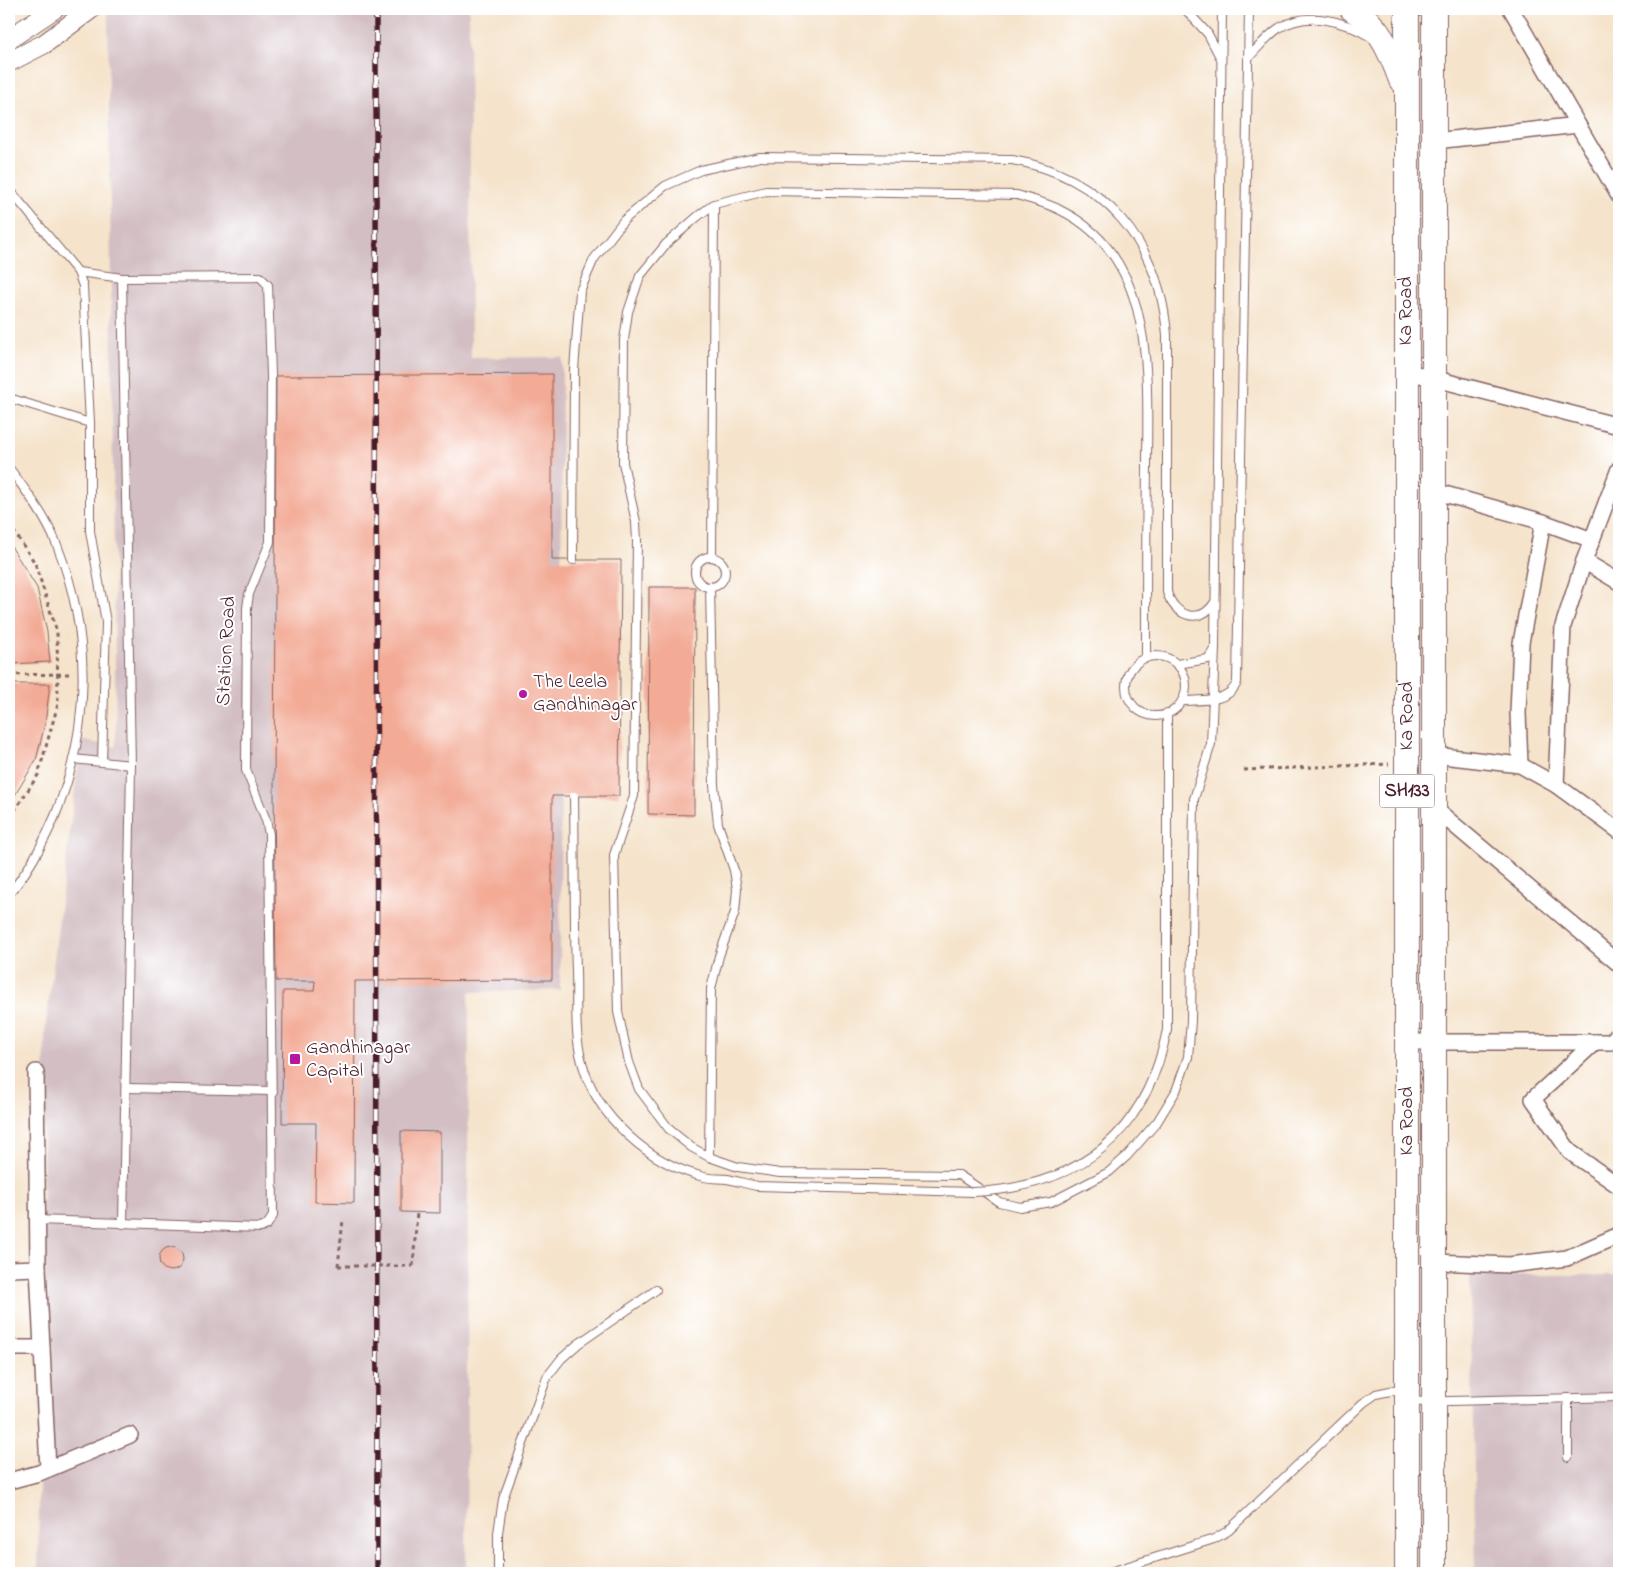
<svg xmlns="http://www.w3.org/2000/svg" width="1628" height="1582" font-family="'Indie Flower',sans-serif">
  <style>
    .industrial { fill: #d2bec3 }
    .building { fill: #f3ab96 }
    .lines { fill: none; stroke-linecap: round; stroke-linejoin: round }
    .service-casing { stroke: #866463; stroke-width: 10 }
    .minor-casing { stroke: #866463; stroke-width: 18 }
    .tertiary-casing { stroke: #866463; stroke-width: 21 }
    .primary-casing { stroke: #866463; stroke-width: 26 }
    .path { stroke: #866463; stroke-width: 3; stroke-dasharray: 4 4; stroke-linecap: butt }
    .service { stroke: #fff; stroke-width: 8 }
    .minor { stroke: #fff; stroke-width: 15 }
    .tertiary { stroke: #fff; stroke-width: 19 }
    .primary { stroke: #fff; stroke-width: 24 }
    .rail-casing { stroke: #4a1f2b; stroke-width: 5.5 }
    .rail { stroke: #fff; stroke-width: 4; stroke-dasharray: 11; stroke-linecap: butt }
    .service-bridge-casing { stroke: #866463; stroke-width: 10; stroke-linecap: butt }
    .path-bridge { stroke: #866463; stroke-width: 3; stroke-dasharray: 4 4; stroke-linecap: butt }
    .service-bridge { stroke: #fff; stroke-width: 8 }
    .poi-dot { fill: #b5179e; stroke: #fff; stroke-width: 2 }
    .labels { text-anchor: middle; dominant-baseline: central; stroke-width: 4; stroke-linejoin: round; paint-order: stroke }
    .shield { fill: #fff; stroke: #80626b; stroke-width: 1 }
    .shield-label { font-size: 19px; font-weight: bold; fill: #4a1f2b }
    .street-label { font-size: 20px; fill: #4a1f2b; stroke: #fff }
    .poi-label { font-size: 20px; fill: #4a1f2b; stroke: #fff; text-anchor: start }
  </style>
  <rect width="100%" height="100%" fill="#fff"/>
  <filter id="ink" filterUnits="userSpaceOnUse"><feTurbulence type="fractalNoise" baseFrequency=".02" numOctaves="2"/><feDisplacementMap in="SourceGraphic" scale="10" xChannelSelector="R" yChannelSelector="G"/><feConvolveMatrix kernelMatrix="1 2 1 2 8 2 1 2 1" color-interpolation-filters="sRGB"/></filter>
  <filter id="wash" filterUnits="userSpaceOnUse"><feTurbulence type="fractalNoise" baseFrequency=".0096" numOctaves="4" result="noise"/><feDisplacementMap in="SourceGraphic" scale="20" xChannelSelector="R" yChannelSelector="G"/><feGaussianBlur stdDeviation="1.12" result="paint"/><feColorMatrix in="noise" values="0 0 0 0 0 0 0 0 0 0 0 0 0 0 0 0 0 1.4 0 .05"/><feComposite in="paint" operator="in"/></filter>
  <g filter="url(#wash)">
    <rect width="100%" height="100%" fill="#f5e3cb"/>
    <g class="industrial">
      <polygon points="108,9 469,9 471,358 562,357 560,990 469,992 466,1573 38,1573 45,1032 81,740 116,747"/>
      <polygon points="1470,1275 1619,1275 1619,1573 1476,1573"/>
    </g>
    <g id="blocks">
      <g class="building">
        <polygon points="552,374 552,560 621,560 619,796 552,796 552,980 355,981 354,1203 315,1202 316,1123 282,1123 283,991 314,991 315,981 276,981 274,795 276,376"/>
        <polygon points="9,543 37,588 47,632 50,662 9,664"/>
        <polygon points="649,587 695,587 694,815 648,814"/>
        <polygon points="9,684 50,684 45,724 36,760 9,805"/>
        <polygon points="401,1131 440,1132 440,1213 401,1212"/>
        <circle cx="171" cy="1259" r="12"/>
      </g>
    </g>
  </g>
  <g filter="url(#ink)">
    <use href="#blocks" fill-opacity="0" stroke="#866463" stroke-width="1"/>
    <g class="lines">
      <defs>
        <g id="service">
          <polyline points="1185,9 1208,34 1221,59"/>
          <path d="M1248,58c10,-10 19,-22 31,-30 29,-18 65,-7 92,9"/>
          <polyline points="9,189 78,272 83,286 90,423 90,531 106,622 102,762"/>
          <polyline points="122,278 131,765 123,1224"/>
          <polyline points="9,398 90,423"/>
          <path d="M9,468c18,24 37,49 48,77 35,89 34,183 -2,271 -12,28 -26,55 -46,78"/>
          <polyline points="712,557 714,204"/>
          <circle cx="710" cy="572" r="15"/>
          <path d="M573,560l1,-190 6,-79 14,-32 30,-39 41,-34 36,-16 59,-13 252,3c92,16 148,83 155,175v257c7,24 33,34 48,10"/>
          <circle cx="1156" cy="686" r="30"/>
          <path d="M1146,658c0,-63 0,-127 1,-190 0,-91 11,-210 -87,-258 -13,-7 -28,-10 -43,-15l-251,-4 -52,13 -17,13 -31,27 -26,32 -12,36 -4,28 -1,123 13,59 1,19 -3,255 -20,59 4,157 11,50 10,27 30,40 22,18 18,10 29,10 42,6 179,2 40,27 21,5 31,-5 58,-30 18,-16 30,-34 19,-31 12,-34 3,-36 3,-222 17,-55 4,-96"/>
          <polyline points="1177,664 1208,659 1215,648 1222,9"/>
          <path d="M1182,701c18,-1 48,2 55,-19l12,-673"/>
          <polyline points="1167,713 1167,790"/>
          <polyline points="73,759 131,765"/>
          <polyline points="127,1088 273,1091"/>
          <polyline points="709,1157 711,989 719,956 735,912 737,889 734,870 718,824 714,785 710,587"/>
          <polyline points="37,1220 261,1228 267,1225 273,1216 269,834 266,820 246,770 247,608 249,594 270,542 271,375 268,285 260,277 122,278 78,272"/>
          <polyline points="1409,1402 1619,1397"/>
          <polyline points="1568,1457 1568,1398"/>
          <polyline points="498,1573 498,1533 503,1499 547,1377 561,1359 578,1344 656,1290"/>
          <polyline points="1107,1573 1214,1539 1228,1531 1363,1403 1376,1394 1404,1388"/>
        </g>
        <g id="minor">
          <polyline points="1511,9 1619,196"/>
          <polyline points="1435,141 1578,125"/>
          <polyline points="1405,371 1619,426"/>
          <polyline points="1619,469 1584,561 1619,582"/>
          <polyline points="1434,491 1543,522 1592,540"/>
          <polyline points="1434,755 1520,765 1556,785 1619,831"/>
          <polyline points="1520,765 1518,713 1521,643 1543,522"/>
          <polyline points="1556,785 1563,626 1584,561"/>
          <polyline points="1434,808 1619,964"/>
          <polyline points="1407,1042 1611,1042 1619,1033"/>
          <polyline points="1595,1042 1533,1099 1570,1152 1619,1186"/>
          <polyline points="36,1072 38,1268 48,1469"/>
          <polyline points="1435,1262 1509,1265 1567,1258 1619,1235"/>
          <polyline points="9,1269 38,1268"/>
          <polyline points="9,1348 42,1348"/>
          <polyline points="9,1481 39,1473 130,1435"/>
        </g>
        <g id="tertiary">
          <polyline points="9,39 54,9"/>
          <polyline points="9,62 44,44 91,9"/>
        </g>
        <g id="primary">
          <path d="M1352,9c27,15 39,44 49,71"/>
          <polyline points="1407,9 1407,1573"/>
          <polyline points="1434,9 1434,1573"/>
        </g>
      </defs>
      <use href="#service" class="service-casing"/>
      <use href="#minor" class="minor-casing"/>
      <use href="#tertiary" class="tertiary-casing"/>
      <use href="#primary" class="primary-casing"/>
      <g class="path">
        <polyline points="9,524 35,563 57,632 58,704 38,775 9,819"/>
        <polyline points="9,675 71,674"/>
        <polyline points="1244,770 1389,764"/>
        <polyline points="338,1266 343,1220"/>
        <polyline points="413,1266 417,1212"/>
      </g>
      <use href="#service" class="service"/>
      <use href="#minor" class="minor"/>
      <use href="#tertiary" class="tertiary"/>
      <use href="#primary" class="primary"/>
      <defs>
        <polyline id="rail" points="376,9 377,1573"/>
      </defs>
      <use href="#rail" class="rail-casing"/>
      <use href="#rail" class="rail"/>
      <defs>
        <path id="service-bridge" d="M574,796c1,59 0,117 2,175 1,30 -2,63 6,91 14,55 68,102 122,115 8,2 15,1 23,2 10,2 20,5 30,7l216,6c106,-5 173,-57 194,-162v-240"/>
      </defs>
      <use href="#service-bridge" class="service-bridge-casing"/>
      <polyline class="path-bridge" points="338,1266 413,1266"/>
      <use href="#service-bridge" class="service-bridge"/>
    </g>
  </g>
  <g class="poi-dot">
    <circle cx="523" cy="694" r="5"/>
    <rect x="289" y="1053" width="12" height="12" rx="2.5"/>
  </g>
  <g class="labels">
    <rect class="shield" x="1379.5" y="774.5" width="55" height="33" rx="4"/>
    <g class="shield-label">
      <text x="1407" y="791">SH133</text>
    </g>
    <g class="street-label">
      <text transform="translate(1406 311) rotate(-90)">Ka Road</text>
      <text transform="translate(227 651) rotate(-87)">Station Road</text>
      <text transform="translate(1407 716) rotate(-90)">Ka Road</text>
      <text transform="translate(1407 1121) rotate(-90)">Ka Road</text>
    </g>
    <g class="poi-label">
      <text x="533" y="682">The Leela<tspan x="533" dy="23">Gandhinagar</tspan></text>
      <text x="306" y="1048">Gandhinagar<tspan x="306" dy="23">Capital</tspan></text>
    </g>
  </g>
  <rect width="1628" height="1582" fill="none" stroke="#fff" stroke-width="30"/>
</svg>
